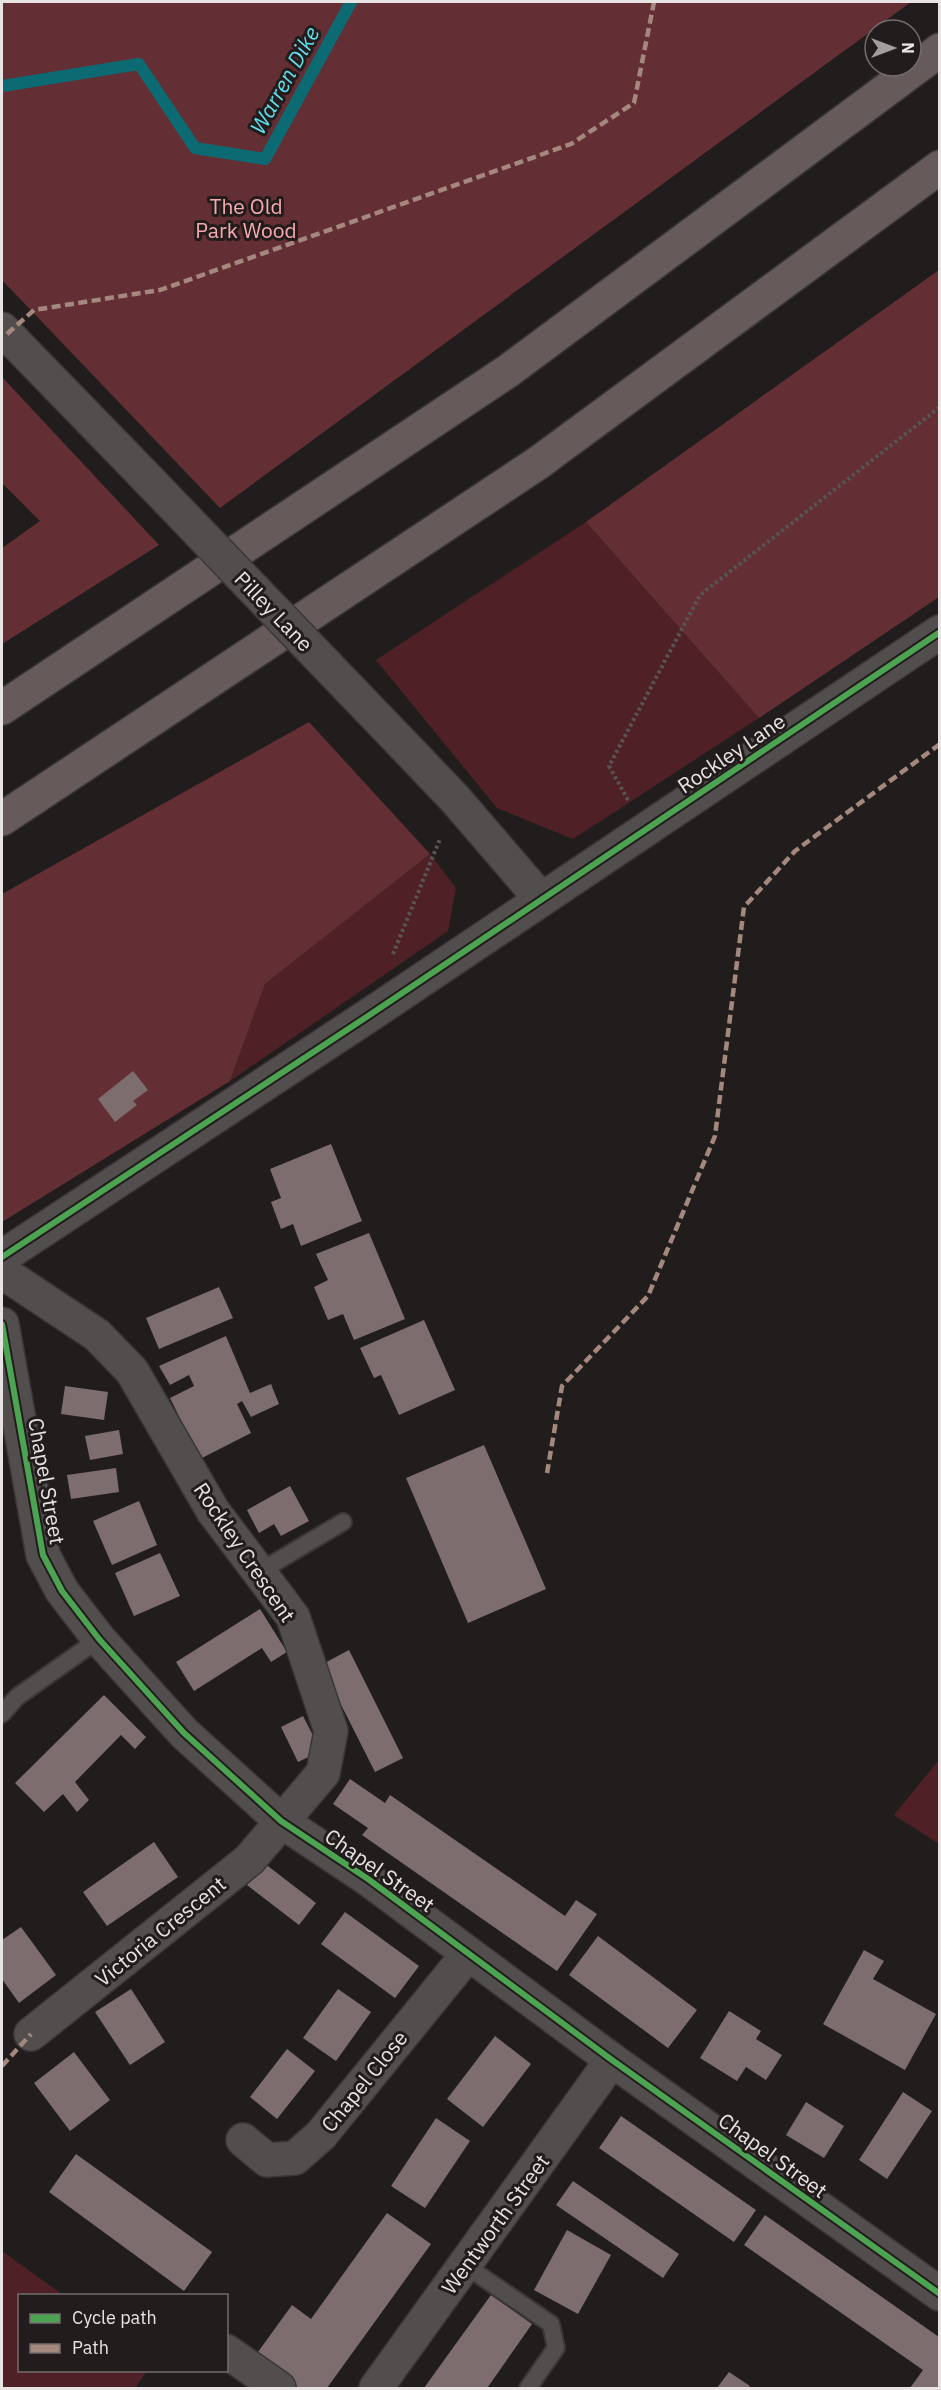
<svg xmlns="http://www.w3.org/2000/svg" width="941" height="2390" font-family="'IBM Plex Sans',sans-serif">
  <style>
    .green { fill: #4f2127 }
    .forest { fill: #632f35 }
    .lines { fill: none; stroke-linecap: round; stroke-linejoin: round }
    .stream { stroke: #0c6a73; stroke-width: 12 }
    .building { fill: #7d6d6e }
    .service-casing { stroke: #3b3738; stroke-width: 20 }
    .minor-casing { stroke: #3b3738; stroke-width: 36 }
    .tertiary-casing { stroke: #3b3738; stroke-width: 36 }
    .motorway-casing { stroke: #3b3738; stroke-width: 36 }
    .path { stroke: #575454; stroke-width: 4; stroke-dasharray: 3 3; stroke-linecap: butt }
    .service { stroke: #524e4e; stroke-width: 16 }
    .minor { stroke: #524e4e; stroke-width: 33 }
    .tertiary { stroke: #524e4e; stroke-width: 33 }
    .motorway { stroke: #675a5b; stroke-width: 33 }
    .minor-bridge-casing { stroke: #3b3738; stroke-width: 36; stroke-linecap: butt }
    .minor-bridge { stroke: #524e4e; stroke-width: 33 }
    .quiet { stroke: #a5887d; stroke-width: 4.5; stroke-dasharray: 9 4.5; stroke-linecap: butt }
    .cycleway-casing { stroke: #231c1c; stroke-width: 10 }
    .cycleway { stroke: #4ca352; stroke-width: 6 }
    .labels { text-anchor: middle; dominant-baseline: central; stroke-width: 6; stroke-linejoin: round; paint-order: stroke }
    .park-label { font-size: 21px; fill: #f6a9ae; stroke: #231c1c }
    .street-label { font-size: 21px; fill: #e9e4e4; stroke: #231c1c }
    .water-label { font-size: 22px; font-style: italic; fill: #5fe0ec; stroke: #231c1c }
  </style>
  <rect width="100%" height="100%" fill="#221d1d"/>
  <g class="green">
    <polygon points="586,522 759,718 573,839 497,808 376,660"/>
    <polygon points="430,854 456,888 448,931 230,1081 265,984"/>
    <polygon points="939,1760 939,1844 894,1815"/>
    <polygon points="2,2251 63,2295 20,2296 20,2370 147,2371 135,2388 2,2388"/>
  </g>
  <g class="forest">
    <polygon points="2,2 911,2 220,508 2,280"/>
    <polygon points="939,270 939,597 759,718 586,522"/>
    <polygon points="2,377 159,545 2,644 2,548 40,521 2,483"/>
    <polygon points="309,722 430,854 265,984 230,1081 2,1222 2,894"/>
  </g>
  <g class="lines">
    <polyline class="stream" points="2,86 139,64 195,148 265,159 351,2"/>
  </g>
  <g class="building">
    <polygon points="133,1071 148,1090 133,1101 137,1105 115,1122 98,1099"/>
    <polygon points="331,1144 362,1221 301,1246 293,1224 281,1229 271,1202 281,1198 270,1169"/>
    <polygon points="369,1233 405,1319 354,1340 343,1314 328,1320 314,1287 328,1280 316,1254"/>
    <polygon points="219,1287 233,1318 159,1349 146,1318"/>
    <polygon points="424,1320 455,1390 399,1415 381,1375 374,1378 360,1348"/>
    <polygon points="226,1336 250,1393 271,1384 279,1404 251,1417 242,1401 237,1404 251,1433 200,1459 170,1398 194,1386 189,1375 170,1385 159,1366"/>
    <polygon points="65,1386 108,1392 104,1420 61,1414"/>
    <polygon points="119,1430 123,1454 90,1460 85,1436"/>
    <polygon points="484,1445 546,1589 468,1623 406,1478"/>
    <polygon points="116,1468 119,1492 71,1499 67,1475"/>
    <polygon points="290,1486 309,1521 281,1536 274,1524 259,1533 247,1510"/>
    <polygon points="139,1501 157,1545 112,1565 93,1521"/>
    <polygon points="160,1553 180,1596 134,1616 115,1573"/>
    <polygon points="260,1609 287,1652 271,1662 262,1648 194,1691 176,1662"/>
    <polygon points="349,1650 403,1758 375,1772 321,1665"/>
    <polygon points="104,1695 146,1737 135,1749 121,1735 75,1782 89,1800 77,1812 63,1794 44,1812 15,1783"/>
    <polygon points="303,1716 321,1751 298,1762 281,1727"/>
    <polygon points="350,1779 385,1803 390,1795 565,1916 576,1900 597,1914 557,1971 362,1835 368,1828 333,1804"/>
    <polygon points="154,1842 178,1877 107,1926 83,1892"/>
    <polygon points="264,1863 316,1903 299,1925 247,1885"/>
    <polygon points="345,1912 419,1966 395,1998 321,1944"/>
    <polygon points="21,1927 56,1975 19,2003 2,1979 2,1940"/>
    <polygon points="598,1936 697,2010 668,2048 569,1975"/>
    <polygon points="864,1950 884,1961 873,1979 936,2014 905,2070 823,2024"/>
    <polygon points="131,1989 165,2042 130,2065 95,2012"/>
    <polygon points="338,1989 371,2012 336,2061 303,2038"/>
    <polygon points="729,2011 761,2031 756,2039 782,2055 766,2080 746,2067 737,2081 700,2058"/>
    <polygon points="495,2036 531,2064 483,2127 447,2099"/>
    <polygon points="287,2049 315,2071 277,2119 250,2097"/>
    <polygon points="74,2052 110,2100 70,2131 34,2083"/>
    <polygon points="903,2092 932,2111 887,2179 859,2160"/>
    <polygon points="806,2102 844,2126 824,2158 786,2135"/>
    <polygon points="621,2116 756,2210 734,2242 599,2148"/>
    <polygon points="436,2118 470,2141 425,2208 391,2186"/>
    <polygon points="76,2154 212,2252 184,2291 49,2192"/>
    <polygon points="573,2181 679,2254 663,2278 556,2205"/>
    <polygon points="387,2213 431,2244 327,2388 294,2388 253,2359 292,2305 311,2319"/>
    <polygon points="765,2215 939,2337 938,2388 910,2388 923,2370 744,2245"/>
    <polygon points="567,2230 611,2255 578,2314 534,2290"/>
    <polygon points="491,2295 532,2324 490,2384 487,2388 424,2388"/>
    <polygon points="729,2372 750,2386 748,2388 717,2388"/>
  </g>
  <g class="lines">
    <defs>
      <g id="service">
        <polyline points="259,1572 343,1522"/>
        <polyline points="2,1714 17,1697 99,1639"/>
        <polyline points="466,2266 551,2324 556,2348 528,2388"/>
      </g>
      <g id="minor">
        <polyline points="2,329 141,472"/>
        <polyline points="416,758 456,800 541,899"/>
        <polyline points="2,1272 97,1335 132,1371 213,1511 293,1617 331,1731 323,1773 249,1860 31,2034"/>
        <polyline points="243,2140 267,2160 295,2158 321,2135 468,1954"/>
        <polyline points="226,2351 279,2388"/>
        <polyline points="376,2388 612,2060"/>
      </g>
      <g id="tertiary">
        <polyline points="2,1257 368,1016 940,632"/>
        <polyline points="2,1324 43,1555 62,1591 99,1639 184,1733 281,1821 368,1879 612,2060 940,2294"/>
      </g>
      <g id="motorway">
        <polyline points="2,708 508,371 940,50"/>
        <polyline points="2,819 538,463 940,167"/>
      </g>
    </defs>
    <use href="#service" class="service-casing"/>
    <use href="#minor" class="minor-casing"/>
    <use href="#tertiary" class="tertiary-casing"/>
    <use href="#motorway" class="motorway-casing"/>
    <g class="path">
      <polyline points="628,800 609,766 700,595 940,407"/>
      <polyline points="393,954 440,839"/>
    </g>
    <use href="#service" class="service"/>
    <use href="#minor" class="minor"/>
    <use href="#tertiary" class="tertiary"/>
    <use href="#motorway" class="motorway"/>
    <defs>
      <polyline id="minor-bridge" points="141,472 416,758"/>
    </defs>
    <use href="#minor-bridge" class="minor-bridge-casing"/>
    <use href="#minor-bridge" class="minor-bridge"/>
    <g class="quiet">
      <polyline points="7,334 34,310 160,290 571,144 634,103 654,2"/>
      <polyline points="547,1473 562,1386 648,1296 715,1136 744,907 795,851 940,744"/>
      <polyline points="2,2066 31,2034"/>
    </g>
    <defs>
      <g id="cycleway">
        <polyline points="2,1257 368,1016 940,632"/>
        <polyline points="2,1324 43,1555 62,1591 99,1639 184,1733 281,1821 368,1879 612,2060 940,2294"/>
      </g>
    </defs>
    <use href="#cycleway" class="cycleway-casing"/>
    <use href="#cycleway" class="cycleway"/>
  </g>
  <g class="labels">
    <g class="park-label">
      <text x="246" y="206">The Old<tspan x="246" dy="24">Park Wood</tspan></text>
    </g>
    <g class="street-label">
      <text transform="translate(274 611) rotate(46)">Pilley Lane</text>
      <text transform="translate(731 753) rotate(-34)">Rockley Lane</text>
      <text transform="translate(47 1481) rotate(80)">Chapel Street</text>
      <text transform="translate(245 1552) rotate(56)">Rockley Crescent</text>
      <text transform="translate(380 1870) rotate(35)">Chapel Street</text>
      <text transform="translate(160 1931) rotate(-39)">Victoria Crescent</text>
      <text transform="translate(364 2081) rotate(-51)">Chapel Close</text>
      <text transform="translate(773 2155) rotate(36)">Chapel Street</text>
      <text transform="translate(495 2224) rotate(-54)">Wentworth Street</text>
    </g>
    <g class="water-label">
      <text transform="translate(284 80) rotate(-61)">Warren Dike</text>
    </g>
  </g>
  <rect width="941" height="2390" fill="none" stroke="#e9e4e4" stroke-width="6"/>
  <rect x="18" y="2294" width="210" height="78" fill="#231c1c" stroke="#726c6c" stroke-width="1.5"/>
  <rect x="30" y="2314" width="30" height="9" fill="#4ca352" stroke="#726c6c" stroke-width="1.5"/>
  <text x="72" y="2324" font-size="18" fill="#e9e4e4">Cycle path</text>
  <rect x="30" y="2344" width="30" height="9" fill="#a5887d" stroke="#726c6c" stroke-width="1.5"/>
  <text x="72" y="2354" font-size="18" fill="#e9e4e4">Path</text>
  <g transform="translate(893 48) rotate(90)"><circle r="28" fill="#231c1c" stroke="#726c6c" stroke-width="1.5"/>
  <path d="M0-4.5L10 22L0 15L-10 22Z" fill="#a39e9e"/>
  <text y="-9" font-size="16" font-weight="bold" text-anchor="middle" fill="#e9e4e4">N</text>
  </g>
</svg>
